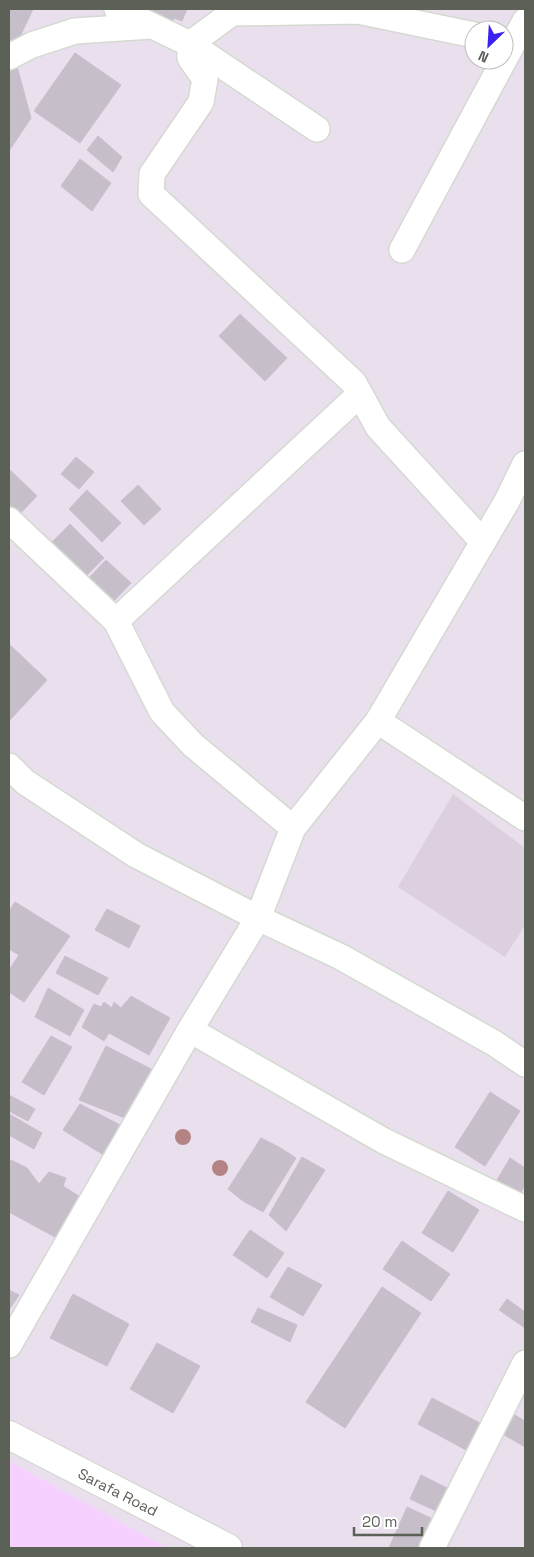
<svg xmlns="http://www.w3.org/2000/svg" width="534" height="1557" font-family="'Space Grotesk',sans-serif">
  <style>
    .commercial { fill: #f6d1ff }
    .education { fill: #dcd0de }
    .building { fill: #c6bec9; stroke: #cbbdd1 }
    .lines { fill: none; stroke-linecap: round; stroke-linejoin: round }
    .street-casing { stroke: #d4dad2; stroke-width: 28 }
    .secondary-casing { stroke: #cdd4ca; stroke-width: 30 }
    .street { stroke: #fff; stroke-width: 25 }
    .secondary { stroke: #fff; stroke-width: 28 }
    .tree { fill: #b48485 }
    .labels { text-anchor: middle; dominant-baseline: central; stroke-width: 4; stroke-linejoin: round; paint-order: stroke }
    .street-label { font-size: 15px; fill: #5c6158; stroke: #fff }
  </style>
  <rect width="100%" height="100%" fill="#eadfec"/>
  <polygon class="commercial" points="9,1461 168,1548 9,1548"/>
  <polygon class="education" points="453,794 525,848 525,925 505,957 398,887"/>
  <g class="building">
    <polygon points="9,9 33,9 17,43 9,39"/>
    <polygon points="152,9 187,9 182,21 174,18 170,28 148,18"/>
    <polygon points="75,53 121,85 80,143 34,111"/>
    <polygon points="15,59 31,118 9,151 9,63"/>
    <polygon points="98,136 122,157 113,172 87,150"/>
    <polygon points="80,159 111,183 92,211 61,186"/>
    <polygon points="240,314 287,358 265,381 219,336"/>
    <polygon points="76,457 94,472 79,489 61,474"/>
    <polygon points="9,469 37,496 15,519 9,513"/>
    <polygon points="138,485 161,509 144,525 121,501"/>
    <polygon points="87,490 121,523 102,542 69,509"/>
    <polygon points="70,524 104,558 83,579 47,547"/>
    <polygon points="106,560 131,583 111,604 86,581"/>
    <polygon points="9,644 47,680 9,721"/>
    <polygon points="15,902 70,936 24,1002 9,992 9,970 19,955 9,949 9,911"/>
    <polygon points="107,909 140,926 129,948 95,930"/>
    <polygon points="65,956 108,978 98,995 56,973"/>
    <polygon points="48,988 84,1010 70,1036 35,1017"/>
    <polygon points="131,996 170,1018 149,1055 109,1033 104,1041 82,1027 94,1004 101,1007 104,1002 112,1008 114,1002 121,1008"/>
    <polygon points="51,1036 72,1047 44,1095 22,1082"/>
    <polygon points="106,1046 151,1069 125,1118 79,1100"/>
    <polygon points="490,1092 520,1111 485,1166 455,1147"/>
    <polygon points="9,1095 35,1109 28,1121 9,1111"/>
    <polygon points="80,1104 124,1127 107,1157 63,1130"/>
    <polygon points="9,1114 42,1133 34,1149 9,1135"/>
    <polygon points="261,1138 279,1147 296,1158 263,1212 243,1201 228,1189"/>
    <polygon points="302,1157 325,1170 286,1231 269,1215"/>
    <polygon points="510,1158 525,1168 525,1185 520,1194 497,1180"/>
    <polygon points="11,1160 27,1168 39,1184 49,1172 66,1178 63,1186 82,1198 55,1237 9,1212 9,1167"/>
    <polygon points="448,1191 479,1210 453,1252 422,1233"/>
    <polygon points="250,1230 284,1253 267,1278 233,1255"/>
    <polygon points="402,1241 450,1274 431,1301 383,1269"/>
    <polygon points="288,1267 322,1285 303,1316 270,1297"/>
    <polygon points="382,1287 421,1313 345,1428 306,1402"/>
    <polygon points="9,1290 19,1295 9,1310"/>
    <polygon points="73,1294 129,1324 107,1366 50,1338"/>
    <polygon points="507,1299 525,1312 525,1328 499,1310"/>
    <polygon points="258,1308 297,1325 290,1342 251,1322"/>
    <polygon points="157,1343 200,1366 173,1413 130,1389"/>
    <polygon points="432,1398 480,1423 466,1450 418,1424"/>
    <polygon points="513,1414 525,1421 525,1447 501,1433"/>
    <polygon points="421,1475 447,1488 436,1511 410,1499"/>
    <polygon points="407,1507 435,1520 421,1548 389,1548"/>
  </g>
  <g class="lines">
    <defs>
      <g id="street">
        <polyline points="117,9 190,44 317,129"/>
        <polyline points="474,35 358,11 232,13 190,44 190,58 205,79 201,102 152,174 151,194 354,383 378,427 483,542"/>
        <polyline points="9,57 32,45 75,31 151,26"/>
        <polyline points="402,250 525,21"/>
        <polyline points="9,520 116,621 162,712 193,745 293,828"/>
        <polyline points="116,621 360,394"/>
        <polyline points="378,721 525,818"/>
        <polyline points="9,766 25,782 136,855 258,918 341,957 494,1043 525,1064"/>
        <polyline points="190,1030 384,1141 525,1209"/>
        <polyline points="9,1345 190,1030 258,918 293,828 378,721 507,501 525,464"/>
        <polyline points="432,1548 525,1363"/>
      </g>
      <polyline id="secondary" points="9,1435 228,1548"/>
    </defs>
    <use href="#street" class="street-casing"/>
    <use href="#secondary" class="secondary-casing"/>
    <use href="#street" class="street"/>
    <use href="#secondary" class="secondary"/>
  </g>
  <g class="tree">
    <circle cx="183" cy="1137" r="8"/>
    <circle cx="220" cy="1168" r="8"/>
  </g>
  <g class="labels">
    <g class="street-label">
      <text transform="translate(118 1492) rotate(27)">Sarafa Road</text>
    </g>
  </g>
  <rect width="534" height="1557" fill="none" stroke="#5c6158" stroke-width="20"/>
  <g transform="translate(489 45) rotate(205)"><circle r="24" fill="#ffffff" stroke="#bec0bc"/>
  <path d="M0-4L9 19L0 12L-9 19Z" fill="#3a22ef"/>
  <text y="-8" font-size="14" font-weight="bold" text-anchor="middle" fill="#5c6158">N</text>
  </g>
  <path d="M354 1527v8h68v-8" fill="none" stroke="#5c6158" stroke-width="2.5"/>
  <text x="362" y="1527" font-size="15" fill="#5c6158" stroke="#ffffff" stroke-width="4" paint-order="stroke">20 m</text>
</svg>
